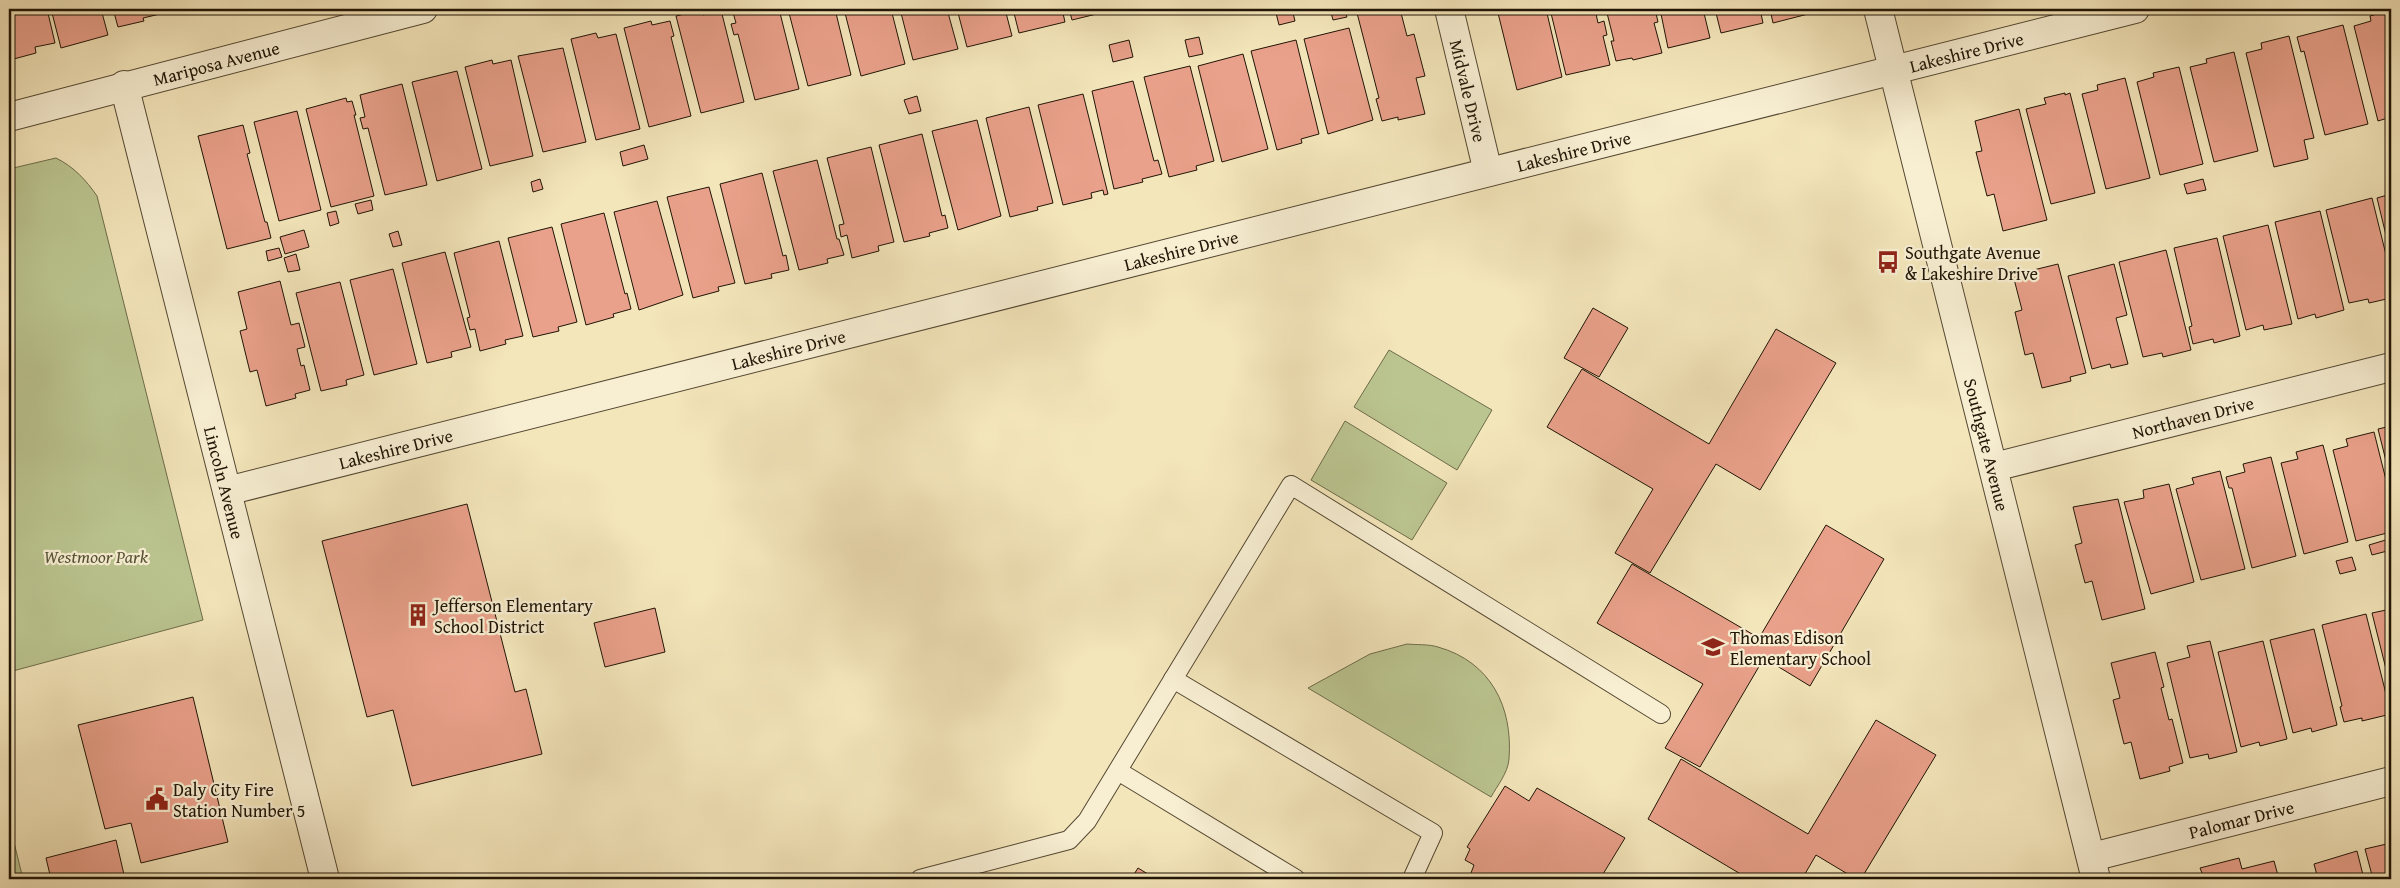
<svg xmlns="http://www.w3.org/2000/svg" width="2400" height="888" font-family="'Gentium Book Plus',serif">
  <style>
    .green { fill: #bbc590; stroke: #6d6c4a }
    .building { fill: #eaa18b; stroke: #1f1405 }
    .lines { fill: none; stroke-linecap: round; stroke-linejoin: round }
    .service-casing { stroke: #544832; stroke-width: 20 }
    .minor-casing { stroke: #544832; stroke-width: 30 }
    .tertiary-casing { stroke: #544832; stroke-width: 30 }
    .service { stroke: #f8efd3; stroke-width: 18 }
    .minor { stroke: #f8efd3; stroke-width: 28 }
    .tertiary { stroke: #f8efd3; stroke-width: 28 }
    .labels { text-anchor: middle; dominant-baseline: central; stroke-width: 4.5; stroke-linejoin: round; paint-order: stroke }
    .street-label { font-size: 18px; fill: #1f1405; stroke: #f8efd3 }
    .poi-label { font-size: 18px; fill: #1f1405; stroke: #f8efd3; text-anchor: start }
    .park-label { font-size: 18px; font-style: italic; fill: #565236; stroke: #f8efd3 }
  </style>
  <rect width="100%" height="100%" fill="#f4e6bb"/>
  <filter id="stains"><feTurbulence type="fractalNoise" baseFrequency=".004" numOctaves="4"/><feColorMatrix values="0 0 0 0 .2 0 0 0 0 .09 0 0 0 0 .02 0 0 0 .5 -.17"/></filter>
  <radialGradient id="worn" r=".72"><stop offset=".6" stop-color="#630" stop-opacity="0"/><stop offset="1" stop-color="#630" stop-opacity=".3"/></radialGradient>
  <g class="green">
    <path d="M56,158c18,9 30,22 41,38l106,424 -194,52v-503z"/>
    <polygon points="1389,350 1492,410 1457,470 1354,407"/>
    <polygon points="1345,421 1447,483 1412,540 1311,480"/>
    <path d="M1407,644c10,1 21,0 31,3 53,15 75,60 71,112 -1,14 -12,27 -18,38l-183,-109 62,-34z"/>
    <polygon points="9,822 23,879 9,879"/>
  </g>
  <g class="building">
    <polygon points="9,9 47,9 55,43 35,47 36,53 10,60"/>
    <polygon points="51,9 101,9 108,35 61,48"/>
    <polygon points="113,9 159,9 160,14 143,18 144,21 118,27"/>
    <polygon points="168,9 193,9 170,14"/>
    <polygon points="732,9 779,9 799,89 755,100 738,34 734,35 731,24 736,23"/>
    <polygon points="788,9 835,9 851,75 808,86"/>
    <polygon points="844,9 891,9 905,64 861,76"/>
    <polygon points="900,9 947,9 958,49 913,60"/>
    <polygon points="957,9 1005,9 1012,36 967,47"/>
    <polygon points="1013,9 1062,9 1065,22 1019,33"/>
    <polygon points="1069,9 1117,9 1072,20"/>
    <polygon points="1275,9 1292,9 1295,21 1279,25"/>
    <polygon points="1330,9 1344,9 1347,17 1333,20"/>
    <polygon points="1349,9 1400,9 1407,36 1414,34 1425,76 1416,78 1425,114 1398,120 1398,117 1382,121 1376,99 1379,98 1357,13 1350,14"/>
    <polygon points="1497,9 1546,9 1562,77 1517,90"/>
    <polygon points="1550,9 1595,9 1598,23 1604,21 1607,35 1603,36 1610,65 1566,75"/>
    <polygon points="1606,9 1655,9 1658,22 1654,23 1662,53 1633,60 1632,58 1616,61 1611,41 1614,41"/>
    <polygon points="1660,9 1703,9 1710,38 1668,48"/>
    <polygon points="1715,9 1760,9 1763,23 1721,33"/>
    <polygon points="1770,9 1815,9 1816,12 1773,23"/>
    <polygon points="702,10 703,15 721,10 744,102 701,113 676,16"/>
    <polygon points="2391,10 2391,117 2378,121 2354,26 2371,21 2370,16"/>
    <polygon points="651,21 652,25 670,21 674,36 671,37 691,116 649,127 624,28"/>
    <polygon points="2343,25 2368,124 2325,135 2304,51 2301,52 2297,37"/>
    <polygon points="1349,28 1373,120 1328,134 1304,39"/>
    <polygon points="596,33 598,38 616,34 640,129 596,140 571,39"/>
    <polygon points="2289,36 2314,138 2304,140 2308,159 2274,167 2246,53 2262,49 2261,43"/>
    <polygon points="1199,37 1203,54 1189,57 1185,40"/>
    <polygon points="1129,40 1133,57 1113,62 1109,45"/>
    <polygon points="1296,40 1319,134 1301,139 1302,143 1277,150 1251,51"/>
    <polygon points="563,48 586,142 543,152 518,56"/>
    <polygon points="2234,52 2258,151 2214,162 2190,67 2207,63 2206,59"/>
    <polygon points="1243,54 1268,149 1222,162 1198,66"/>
    <polygon points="492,60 493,64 511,60 533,156 490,166 465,67"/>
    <polygon points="1190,66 1214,161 1196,166 1197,170 1169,177 1144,77"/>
    <polygon points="2179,67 2203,164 2160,175 2137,82 2154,77 2153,73"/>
    <polygon points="457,71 482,169 437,181 412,82"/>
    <polygon points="2125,78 2150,178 2106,189 2082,94 2098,90 2097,85"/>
    <polygon points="1133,81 1154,161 1158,160 1162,174 1142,179 1143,182 1114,189 1092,91"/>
    <polygon points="402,84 427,185 385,195 368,128 363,129 360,118 365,117 360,95"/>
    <polygon points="2065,93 2065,95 2070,93 2095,193 2051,204 2026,109 2046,104 2044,98"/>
    <polygon points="1083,94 1108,194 1104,195 1103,190 1091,193 1092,198 1063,205 1038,105"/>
    <polygon points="917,96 921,111 909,114 904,100"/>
    <polygon points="346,98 347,102 352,101 356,115 354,115 374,196 331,207 306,109"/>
    <polygon points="1029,107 1053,203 1037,207 1038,210 1010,217 986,118"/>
    <polygon points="2019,109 2047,220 2003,231 1994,194 1987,196 1976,152 1982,151 1975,121"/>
    <polygon points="297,111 321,210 279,221 254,122"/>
    <polygon points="977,120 1001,216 958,230 932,131"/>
    <polygon points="243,125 250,153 247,154 265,222 267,222 271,238 227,249 198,136"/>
    <polygon points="922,134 942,216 945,215 948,228 929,233 930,236 904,242 879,145"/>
    <polygon points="644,145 648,159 623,166 620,152"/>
    <polygon points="871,147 894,242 878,246 879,251 852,258 847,235 841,237 839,225 844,224 827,158"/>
    <polygon points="817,160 837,239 839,239 844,255 827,259 828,263 799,270 773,171"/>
    <polygon points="762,173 783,256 786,255 789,270 771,274 772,278 745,284 720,184"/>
    <polygon points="540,179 543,189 533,192 531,182"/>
    <polygon points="2203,179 2206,190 2187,194 2184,184"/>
    <polygon points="709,187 735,283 718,287 719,291 693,298 667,197"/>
    <polygon points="2391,194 2391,256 2377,198"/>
    <polygon points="2372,198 2391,275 2391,298 2369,303 2368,299 2349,303 2326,210"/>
    <polygon points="371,200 373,210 358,214 355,204"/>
    <polygon points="657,201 683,295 639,310 614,212"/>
    <polygon points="336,211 339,223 330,226 327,213"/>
    <polygon points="2320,211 2344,310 2316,318 2315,314 2298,319 2275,222"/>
    <polygon points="604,213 625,294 627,293 631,309 613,314 614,317 586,325 561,224"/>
    <polygon points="2268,225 2292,324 2264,330 2263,325 2246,330 2223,236"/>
    <polygon points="552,227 577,322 558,327 559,331 533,337 508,238"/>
    <polygon points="304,230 309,247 285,254 280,237"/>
    <polygon points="398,231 402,245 393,247 389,234"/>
    <polygon points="2217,238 2240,336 2214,343 2213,339 2193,344 2189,327 2192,326 2174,248"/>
    <polygon points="499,241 523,336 505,340 506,344 480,351 475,329 470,330 467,318 470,317 454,253"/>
    <polygon points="279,248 282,257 268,261 266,251"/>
    <polygon points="2166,250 2191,350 2163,357 2162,353 2143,357 2119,262"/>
    <polygon points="445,252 471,347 451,352 452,357 427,363 402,263"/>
    <polygon points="296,254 300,270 288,272 284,258"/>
    <polygon points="2058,264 2086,373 2070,377 2071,381 2042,388 2033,353 2025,355 2015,312 2022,310 2013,275"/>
    <polygon points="2114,264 2127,315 2116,318 2128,364 2111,368 2110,364 2092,369 2068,276"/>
    <polygon points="393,269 417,364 374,375 350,280"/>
    <polygon points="280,281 291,325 299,323 305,347 297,349 301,366 304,365 310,390 295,394 296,398 266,406 257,370 250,372 240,331 247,329 238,292"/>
    <polygon points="340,282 364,375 346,380 347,385 321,391 296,293"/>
    <polygon points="1593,308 1628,328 1599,377 1564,358"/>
    <polygon points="1776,329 1836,363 1760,490 1716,464 1650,573 1615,553 1653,489 1547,427 1582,369 1709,444"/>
    <polygon points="2391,426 2391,481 2378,429"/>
    <polygon points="2374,432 2391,500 2391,532 2356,541 2333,450 2348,446 2346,439"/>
    <polygon points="2323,445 2348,542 2304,554 2281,463 2298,459 2296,452"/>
    <polygon points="2271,457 2296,556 2252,568 2232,488 2229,488 2226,477 2245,472 2243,464"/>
    <polygon points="2220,471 2245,569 2201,580 2176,489 2194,484 2192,478"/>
    <polygon points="2169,484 2194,582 2151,594 2124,502 2144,498 2143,490"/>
    <polygon points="2118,499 2145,609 2102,620 2092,581 2085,583 2075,545 2082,543 2073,507"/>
    <polygon points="467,504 515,692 526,689 542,754 412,786 393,710 367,717 322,541"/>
    <polygon points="1826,525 1884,559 1810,686 1764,658 1700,767 1665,748 1703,684 1597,623 1632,564 1759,638"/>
    <polygon points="2389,539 2391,550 2372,555 2369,545"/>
    <polygon points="2352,557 2356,570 2340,574 2336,561"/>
    <polygon points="655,608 665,652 605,667 594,623"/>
    <polygon points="2391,609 2391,689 2372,613"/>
    <polygon points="2366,614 2391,714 2362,721 2362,718 2344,722 2340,707 2342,706 2322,625"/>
    <polygon points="2314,629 2337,725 2312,732 2311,728 2293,733 2270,640"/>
    <polygon points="2210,641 2237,752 2209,759 2208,754 2190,758 2167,663 2190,657 2187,646"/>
    <polygon points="2263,641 2287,739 2260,746 2259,742 2241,747 2218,652"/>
    <polygon points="2155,652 2164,687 2161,688 2169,720 2172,719 2183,763 2169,767 2170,771 2140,779 2131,742 2124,744 2113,700 2120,698 2111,663"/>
    <polygon points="193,697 228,842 141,863 131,823 105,829 78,725"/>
    <polygon points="1876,720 1936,755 1861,879 1856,879 1816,855 1802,879 1749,879 1648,819 1681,759 1808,834"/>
    <polygon points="1505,786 1529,801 1537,788 1625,838 1600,879 1482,879 1471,873 1474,865 1465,860 1470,849 1467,847"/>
    <polygon points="116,840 125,879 51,879 46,858"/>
    <polygon points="2391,843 2391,879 2373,879 2365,849"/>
    <polygon points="2357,851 2364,879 2318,879 2314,864"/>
    <polygon points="2239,858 2242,869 2274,861 2279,879 2199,879 2204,878 2200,868"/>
    <polygon points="1138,868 1156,879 1131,879"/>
  </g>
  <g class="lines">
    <defs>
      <g id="service">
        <polyline points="1173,679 1433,833 1412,879"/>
        <polyline points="1118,771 1296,879"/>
        <polyline points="920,879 1069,840 1087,821 1291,485 1661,714"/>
      </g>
      <g id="minor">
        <path id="s1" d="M1449,9l39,163"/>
        <path id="s2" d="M124,85l201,794"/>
        <path id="s3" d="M9,117l414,-108"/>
        <path id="s4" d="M1994,467l397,-100"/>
        <path id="s5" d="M227,491l1908,-482"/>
        <path id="s6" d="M2092,857l299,-76"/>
      </g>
      <g id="tertiary">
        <path id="s7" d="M1878,9l218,870"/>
      </g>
    </defs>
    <use href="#service" class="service-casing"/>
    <use href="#minor" class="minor-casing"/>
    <use href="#tertiary" class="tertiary-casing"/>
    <use href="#service" class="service"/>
    <use href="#minor" class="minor"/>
    <use href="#tertiary" class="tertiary"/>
  </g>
  <defs>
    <symbol id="bus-bare" viewBox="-9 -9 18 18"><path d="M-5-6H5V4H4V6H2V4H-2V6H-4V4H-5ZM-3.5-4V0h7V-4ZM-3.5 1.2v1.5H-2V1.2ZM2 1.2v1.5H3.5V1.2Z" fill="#8f2418" stroke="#f8efd3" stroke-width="2.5" paint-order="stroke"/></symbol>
    <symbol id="building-bare" viewBox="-9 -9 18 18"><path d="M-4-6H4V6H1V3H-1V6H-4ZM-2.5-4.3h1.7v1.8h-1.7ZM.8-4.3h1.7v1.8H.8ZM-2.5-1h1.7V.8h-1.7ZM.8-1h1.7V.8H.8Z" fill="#8f2418" stroke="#f8efd3" stroke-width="2.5" paint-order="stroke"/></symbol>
    <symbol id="school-bare" viewBox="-9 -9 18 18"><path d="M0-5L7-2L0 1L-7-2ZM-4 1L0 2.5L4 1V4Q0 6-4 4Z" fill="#8f2418" stroke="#f8efd3" stroke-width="2.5" paint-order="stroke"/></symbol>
    <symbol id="civic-bare" viewBox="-9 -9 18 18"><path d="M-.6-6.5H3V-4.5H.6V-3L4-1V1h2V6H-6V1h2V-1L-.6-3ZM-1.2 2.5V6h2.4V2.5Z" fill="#8f2418" stroke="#f8efd3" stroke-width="2.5" paint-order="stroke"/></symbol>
  </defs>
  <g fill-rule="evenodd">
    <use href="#bus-bare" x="1872" y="246" width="32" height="32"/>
    <use href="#building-bare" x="402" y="599" width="32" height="32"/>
    <use href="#school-bare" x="1697" y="631" width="32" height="32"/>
    <use href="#civic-bare" x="141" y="783" width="32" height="32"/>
  </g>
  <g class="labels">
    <g class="street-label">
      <text stroke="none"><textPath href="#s5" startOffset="1794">Lakeshire Drive</textPath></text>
      <text stroke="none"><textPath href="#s3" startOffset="214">Mariposa Avenue</textPath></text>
      <text stroke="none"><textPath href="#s1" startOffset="84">Midvale Drive</textPath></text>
      <text stroke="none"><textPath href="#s5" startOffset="1389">Lakeshire Drive</textPath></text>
      <text stroke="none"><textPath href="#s5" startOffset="984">Lakeshire Drive</textPath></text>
      <text stroke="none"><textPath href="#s5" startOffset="579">Lakeshire Drive</textPath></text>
      <text stroke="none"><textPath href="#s4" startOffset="205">Northaven Drive</textPath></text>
      <text stroke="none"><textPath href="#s7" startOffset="449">Southgate Avenue</textPath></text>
      <text stroke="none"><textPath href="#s5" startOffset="174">Lakeshire Drive</textPath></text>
      <text stroke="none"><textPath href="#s2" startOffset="410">Lincoln Avenue</textPath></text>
      <text stroke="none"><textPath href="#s6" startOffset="154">Palomar Drive</textPath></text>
    </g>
    <g class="poi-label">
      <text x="1905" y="252">Southgate Avenue<tspan x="1905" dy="21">&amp; Lakeshire Drive</tspan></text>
      <text x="434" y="605">Jefferson Elementary<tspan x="434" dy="21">School District</tspan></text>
      <text x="1730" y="637">Thomas Edison<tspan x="1730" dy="21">Elementary School</tspan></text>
      <text x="173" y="789">Daly City Fire<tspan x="173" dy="21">Station Number 5</tspan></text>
    </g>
    <g class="park-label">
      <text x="96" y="556">Westmoor Park</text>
    </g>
  </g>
  <rect width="2400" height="888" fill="none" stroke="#f4e6bb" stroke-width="30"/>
  <rect x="10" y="10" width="2380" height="868" fill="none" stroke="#1f1405" stroke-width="2.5"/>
  <rect x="15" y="15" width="2370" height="858" fill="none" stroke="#1f1405"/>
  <rect width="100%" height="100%" filter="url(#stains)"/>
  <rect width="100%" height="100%" fill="url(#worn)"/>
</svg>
